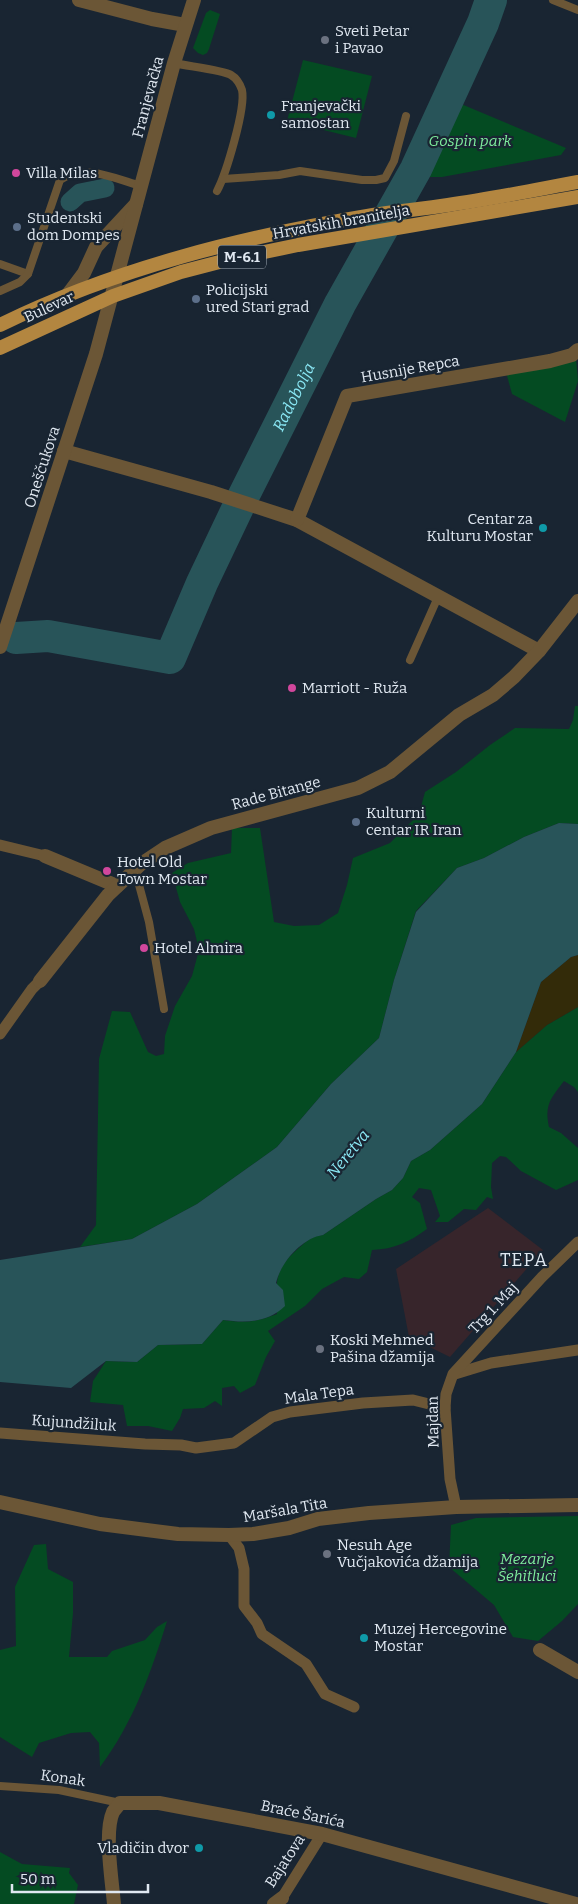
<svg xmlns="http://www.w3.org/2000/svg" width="578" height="1904" font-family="Bitter,serif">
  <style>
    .commercial { fill: #37252b }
    .green { fill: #044b22 }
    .sand { fill: #332b09 }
    .water { fill: #285459 }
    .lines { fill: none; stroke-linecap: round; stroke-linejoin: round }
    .canal { stroke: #285459; stroke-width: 19 }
    .river { stroke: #285459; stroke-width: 32 }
    .service { stroke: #6b5636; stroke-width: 8 }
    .pedestrian { stroke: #6b5636; stroke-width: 11 }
    .minor { stroke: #6b5636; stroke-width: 14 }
    .tertiary { stroke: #6b5636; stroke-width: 14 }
    .primary { stroke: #b38640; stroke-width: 14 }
    .worship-dot { fill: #6b7280; stroke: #192532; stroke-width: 2 }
    .culture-dot { fill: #0f9aa8; stroke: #192532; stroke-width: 2 }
    .hotel-dot { fill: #d1479c; stroke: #192532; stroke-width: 2 }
    .service-dot { fill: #5c6f8a; stroke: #192532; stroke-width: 2 }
    .labels { text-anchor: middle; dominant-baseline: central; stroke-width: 4.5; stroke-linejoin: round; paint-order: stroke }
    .shield { fill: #192532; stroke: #a4aeb8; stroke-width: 1 }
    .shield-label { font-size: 14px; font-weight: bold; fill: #e0e8f1 }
    .poi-label { font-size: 15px; fill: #e0e8f1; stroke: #192532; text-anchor: start }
    .street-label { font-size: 15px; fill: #e0e8f1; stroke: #192532 }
    .park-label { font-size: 15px; font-style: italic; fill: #7eed9d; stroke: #192532 }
    .water-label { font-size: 16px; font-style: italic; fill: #8be9f6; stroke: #192532 }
    .quarter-label { font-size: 18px; letter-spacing: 1px; fill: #e0e8f1; stroke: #192532 }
  </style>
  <rect width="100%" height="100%" fill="#192532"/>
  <polygon class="commercial" points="488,1208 543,1250 450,1357 409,1337 396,1269"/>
  <g class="green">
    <polygon points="210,10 220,14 209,49 207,53 203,55 198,53 193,48 206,13"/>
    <polygon points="303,60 372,76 356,138 287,121"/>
    <polygon points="454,101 566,148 561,155 442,177 421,177"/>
    <polygon points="576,358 578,381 565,422 512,394 506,372"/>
    <polygon points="575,706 578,706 578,824 559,823 524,837 484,858 457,868 416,911 394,980 379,1038 331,1084 277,1147 197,1204 132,1239 80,1247 96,1225 99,1059 112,1011 130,1012 148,1052 156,1056 164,1054 165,1036 175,1006 192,976 199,950 194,929 180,902 172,873 188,863 231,853 232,828 260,828 274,922 294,926 319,925 338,913 347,885 353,858 390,843 419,814 425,792 456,772 490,745 515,728 569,729 573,720"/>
    <path d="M578,1007v85l-4,-5 -10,-6c-13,17 -20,24 -15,46l12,6 17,15v32l-22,10 -35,-19 -15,-14 -6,-1 -8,7 -1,24 2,12 -6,-2 -11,13 -12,-1 -16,13h-13l5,-6 -9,-26 -12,-2 -7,9 8,6 7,26c-18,13 -32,20 -55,21l-5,22 -8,7 -15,-2 -22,12 -17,17 -37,25 7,10 -9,16 -11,28 -15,8 -6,-7 -12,2v18l-7,-5 -11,7 -21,1 -3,9 -8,13 -24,-5h-21l-4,-21 -33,-3 3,-21 13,-20 31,1 21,-17 44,-1 21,-24c22,3 34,2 54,-6 -1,-32 -4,-44 23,-67 8,-7 12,-11 23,-12l53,-36 16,-9 11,-12 8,-17 19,-11 52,-46 34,-52 31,-27z"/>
    <polygon points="578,1516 578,1604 562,1621 538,1641 513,1637 494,1605 449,1567 451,1525 476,1518"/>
    <path d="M46,1544l2,25 25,13v31l-4,44h38l5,-6 33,-11 12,-13 10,-6c-16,52 -34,102 -67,146l-1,-24 -9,-11 -19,1 -32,10 -7,14 -32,-20v-87l16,-4 -1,-59 19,-42z"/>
    <polygon points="0,1852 22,1864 70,1868 69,1873 78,1885 74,1904 0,1904"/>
  </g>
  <polygon class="sand" points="578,955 578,1007 547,1025 516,1052 541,982 571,957"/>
  <path class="water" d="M559,823l19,1v131l-7,2 -30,25 -25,70 -34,52 -52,46 -19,11 -8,17 -11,12 -16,9 -53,36c-21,3 -42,27 -47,48l7,7 2,16c-18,17 -39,17 -62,14l-21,24 -44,1 -21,17 -31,-1 -35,27 -71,-6v-122l132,-21 65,-35 80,-57 54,-63 48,-46 15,-58 22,-68 41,-44 27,-10 40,-21z"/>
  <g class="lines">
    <polyline class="canal" points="70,202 80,193 105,188"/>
    <path class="river" id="s1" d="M16,638l32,-2 122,22 32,-75 39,-82 99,-197 76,-135 67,-146 8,-23"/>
    <g class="service">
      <polyline points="553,0 578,10"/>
      <path d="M174,63c12,3 49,7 57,12 5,3 9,9 11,15 4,18 -16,84 -25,101"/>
      <polyline points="223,179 279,175 300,171 362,180 376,180 385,178 394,161 406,116"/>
      <polyline points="0,264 28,274"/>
      <path d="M0,291l20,-9 8,-8 32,-94c23,-17 56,-1 81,6"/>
      <polyline points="410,660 438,597"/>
      <polyline points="135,870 149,922 164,1009"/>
      <polyline points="0,1786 59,1790 120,1803"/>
    </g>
    <g class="pedestrian">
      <polyline points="0,845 45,856"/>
      <polyline points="0,1034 32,989 40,981"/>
      <polyline points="455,1374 491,1363 578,1350"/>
      <polyline points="0,1433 145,1444 181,1445 196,1448 234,1443 272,1417 290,1412 363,1403 413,1400 445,1408"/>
      <polyline points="456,1507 450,1479 445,1408 446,1394 453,1374 542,1277 578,1242"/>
      <polyline points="229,1535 239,1548 244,1569 244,1606 257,1623 262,1634 306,1664 325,1694 354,1707"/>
      <polyline points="282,1898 322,1834"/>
    </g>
    <g class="minor">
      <polyline points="79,0 152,19 185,25"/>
      <polyline points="66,297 84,273 96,247 136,204"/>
      <polyline points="64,451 211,492 297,520 539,651"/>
      <polyline points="297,520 347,396 550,361 572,355 578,350"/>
      <polyline points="0,647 96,354 174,63 194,0"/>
      <polyline points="45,856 117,886"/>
      <polyline points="40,981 108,895 141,864 165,848 211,828 358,788 390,772 459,715 493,695 514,677 539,651 578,601"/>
      <polyline points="540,1650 578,1672"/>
      <path d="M114,1904c-2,-23 -10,-72 -1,-92 2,-3 5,-6 7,-9h39l163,31 254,70"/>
      <polyline points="274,1904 282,1898"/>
    </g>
    <polyline class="tertiary" points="0,1502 100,1524 178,1534 229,1535 253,1534 289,1528 318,1519 369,1513 456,1507 578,1505"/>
    <g class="primary">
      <path d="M0,325c116,-57 246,-89 373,-110 25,-4 50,-6 75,-10 43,-6 87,-15 130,-23"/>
      <polyline points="0,348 113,296 181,272 231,259 298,245 578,197"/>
    </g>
  </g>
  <g class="worship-dot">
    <circle cx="325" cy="40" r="5"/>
    <circle cx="320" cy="1349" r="5"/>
    <circle cx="327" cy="1554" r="5"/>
  </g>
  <g class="culture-dot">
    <circle cx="271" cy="115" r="5"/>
    <circle cx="543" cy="528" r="5"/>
    <circle cx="364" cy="1638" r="5"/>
    <circle cx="199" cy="1848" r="5"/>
  </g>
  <g class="hotel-dot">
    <circle cx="16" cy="173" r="5"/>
    <circle cx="292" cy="688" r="5"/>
    <circle cx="107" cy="871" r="5"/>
    <circle cx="144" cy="948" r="5"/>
  </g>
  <g class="service-dot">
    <circle cx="17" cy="227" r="5"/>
    <circle cx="196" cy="299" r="5"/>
    <circle cx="356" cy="822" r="5"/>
  </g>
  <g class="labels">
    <rect class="shield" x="218" y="245.5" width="48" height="23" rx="4"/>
    <g class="shield-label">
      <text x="242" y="257">M-6.1</text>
    </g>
    <g class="poi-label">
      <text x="335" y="31">Sveti Petar<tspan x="335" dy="17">i Pavao</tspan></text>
      <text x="281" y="106">Franjevački<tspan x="281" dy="17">samostan</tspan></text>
      <text x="26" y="173">Villa Milas</text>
      <text x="27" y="218">Studentski<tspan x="27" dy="17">dom Dompes</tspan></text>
      <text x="206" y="290">Policijski<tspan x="206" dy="17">ured Stari grad</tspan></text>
      <text x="533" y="519" text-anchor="end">Centar za<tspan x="533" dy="17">Kulturu Mostar</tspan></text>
      <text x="302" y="688">Marriott - Ruža</text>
      <text x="366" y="813">Kulturni<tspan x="366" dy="17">centar IR Iran</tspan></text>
      <text x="117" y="862">Hotel Old<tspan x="117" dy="17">Town Mostar</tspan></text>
      <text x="154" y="948">Hotel Almira</text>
      <text x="330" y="1340">Koski Mehmed<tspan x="330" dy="17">Pašina džamija</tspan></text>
      <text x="337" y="1545">Nesuh Age<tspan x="337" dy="17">Vučjakovića džamija</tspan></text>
      <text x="374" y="1629">Muzej Hercegovine<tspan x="374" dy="17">Mostar</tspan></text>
      <text x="189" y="1848" text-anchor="end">Vladičin dvor</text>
    </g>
    <g class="street-label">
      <text transform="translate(148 97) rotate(-75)">Franjevačka</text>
      <text transform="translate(341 222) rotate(-10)">Hrvatskih branitelja</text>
      <text transform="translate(49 307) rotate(-25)">Bulevar</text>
      <text transform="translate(410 369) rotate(-10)">Husnije Repca</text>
      <text transform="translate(42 467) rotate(-72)">Oneščukova</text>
      <text transform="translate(276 793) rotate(-15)">Rade Bitange</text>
      <text transform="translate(493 1308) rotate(-47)">Trg 1. Maj</text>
      <text transform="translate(319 1394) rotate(-8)">Mala Tepa</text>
      <text transform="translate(433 1422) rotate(-91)">Majdan</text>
      <text transform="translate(74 1423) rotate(4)">Kujundžiluk</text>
      <text transform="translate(285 1510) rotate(-10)">Maršala Tita</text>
      <text transform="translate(63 1778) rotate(8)">Konak</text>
      <text transform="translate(303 1814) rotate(12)">Braće Šarića</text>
      <text transform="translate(285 1861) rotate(-57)">Bajatova</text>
    </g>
    <g class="park-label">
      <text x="470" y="141">Gospin park</text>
      <text x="527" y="1559">Mezarje<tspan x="527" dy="17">Šehitluci</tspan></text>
    </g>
    <g class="water-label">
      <text stroke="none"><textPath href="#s1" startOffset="445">Radobolja</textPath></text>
      <text transform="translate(348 1154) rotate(-51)">Neretva</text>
    </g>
    <g class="quarter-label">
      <text x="524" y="1260">TEPA</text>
    </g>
  </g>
  <path d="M12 1884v8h136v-8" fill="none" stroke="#e0e8f1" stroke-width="2.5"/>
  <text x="20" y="1884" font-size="15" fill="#e0e8f1" stroke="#192532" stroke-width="4" paint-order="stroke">50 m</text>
</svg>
